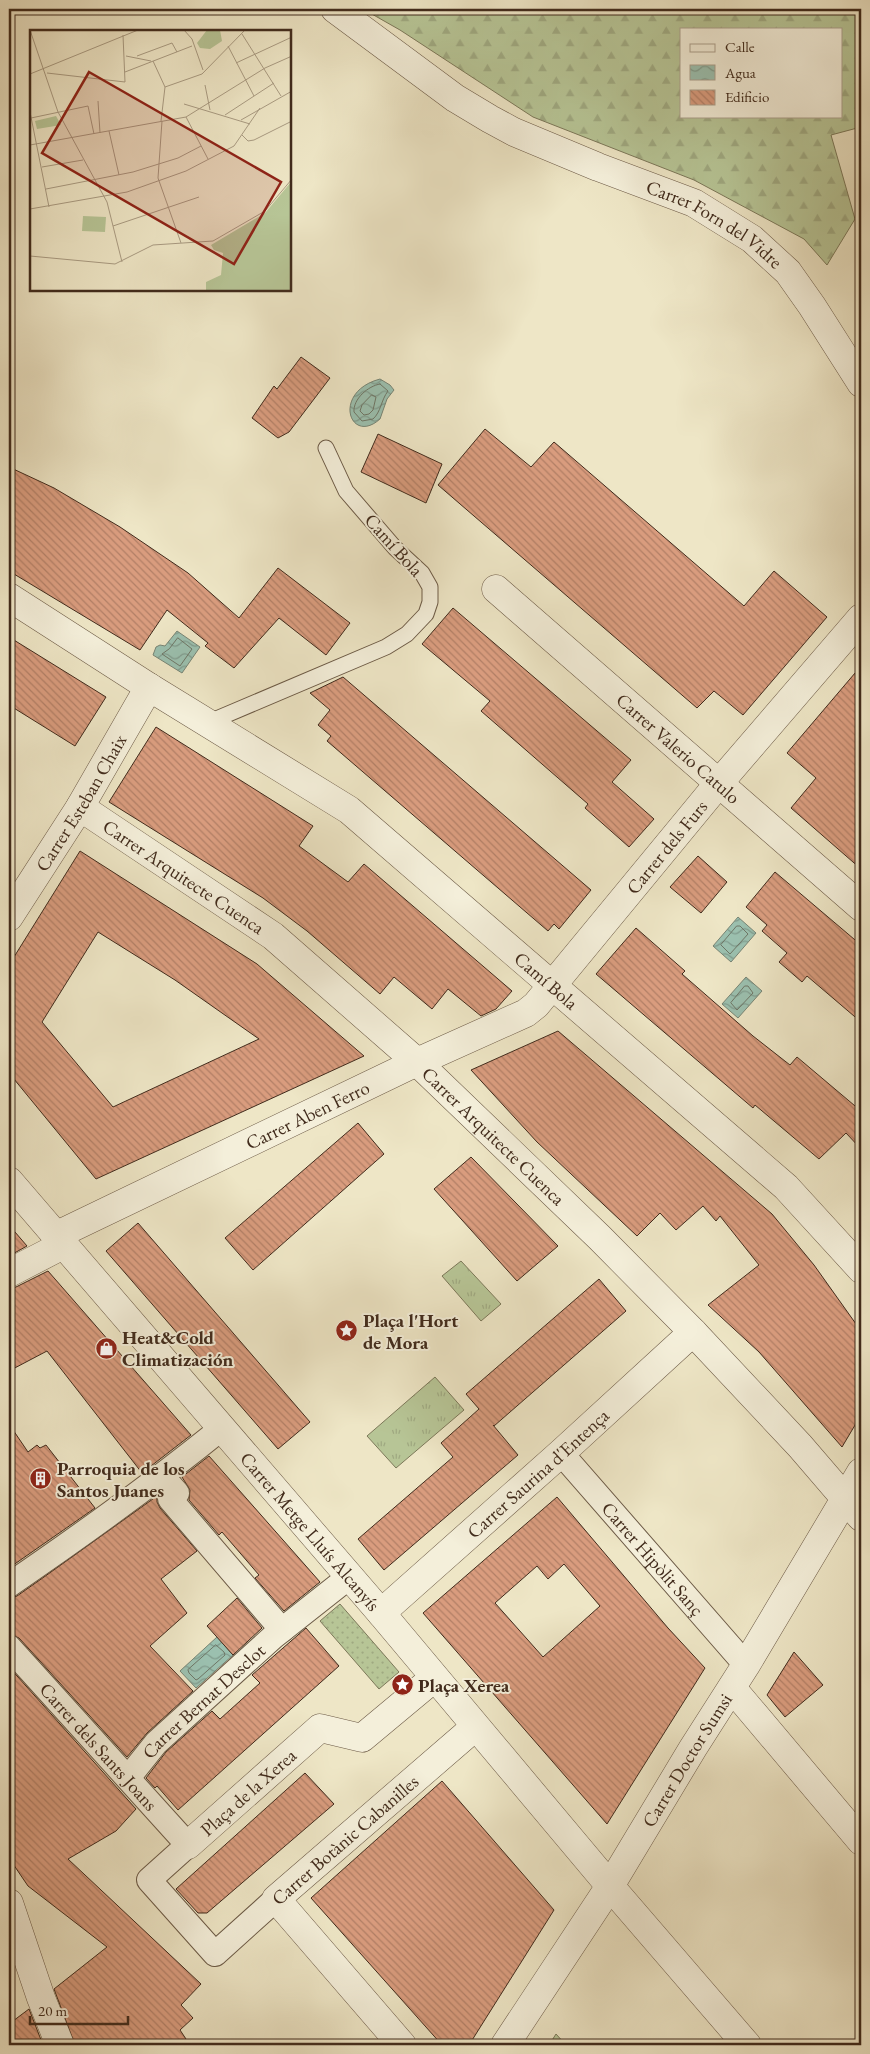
<svg xmlns="http://www.w3.org/2000/svg" width="870" height="2054" font-family="'EB Garamond',serif">
  <style>
    .grass { fill: url(#grass-tufts); stroke: #7c7859 }
    .forest { fill: url(#forest-firs); stroke: #7c7859; fill-rule: evenodd }
    .garden { fill: url(#garden-dots); stroke: #7c7859 }
    .water { fill: url(#water-waves); stroke: #778474 }
    .lines { fill: none; stroke-linecap: round; stroke-linejoin: round }
    .shore { stroke: #6e7666; stroke-width: 1 }
    .building { fill: url(#building-back-hatch); stroke: #412b1c; fill-rule: evenodd }
    .service-casing { stroke: #6c5a46; stroke-width: 17 }
    .pedestrian-casing { stroke: #6c5a46; stroke-width: 26 }
    .minor-casing { stroke: #6c5a46; stroke-width: 29 }
    .service { stroke: #f4efda; stroke-width: 15 }
    .pedestrian { stroke: #f4efda; stroke-width: 24 }
    .minor { stroke: #f4efda; stroke-width: 28 }
    .labels { text-anchor: middle; dominant-baseline: central; stroke-width: 4; stroke-linejoin: round; paint-order: stroke }
    .street-label { font-size: 19px; fill: #412b1c; stroke: #f4efda }
    .poi-label { font-size: 19px; font-weight: bold; fill: #412b1c; stroke: #f4efda; text-anchor: start }
    .inset-road { fill: none; stroke: #a99b82; stroke-width: 1 }
    .view { fill: #8f2418; fill-opacity: 0.15; stroke: #8f2418; stroke-width: 2.5 }
    .inset-edge { fill: none; stroke: #412b1c; stroke-width: 2.5 }
  </style>
  <defs>
    <pattern id="grass-tufts" width="24" height="20" patternUnits="userSpaceOnUse" patternTransform="scale(1.25)"><rect width="24" height="20" fill="#b7c596"/><path d="M3 7l-1-3M5 7V3M7 7l1-3M15 17l-1-3M17 17v-4M19 17l1-3" fill="none" stroke="#9fa981"/></pattern>
    <pattern id="forest-firs" width="22" height="20" patternUnits="userSpaceOnUse" patternTransform="scale(1.25)"><rect width="22" height="20" fill="#b7c596"/><path d="M5 1l3.5 6h-7zM16 11l3.5 6h-7z" fill="#9fa981"/></pattern>
    <pattern id="garden-dots" width="8" height="8" patternUnits="userSpaceOnUse" patternTransform="scale(1.25)"><rect width="8" height="8" fill="#b7c596"/><path d="M2 2h.1M6 6h.1" fill="none" stroke="#9fa981" stroke-width="1.8" stroke-linecap="round"/></pattern>
    <pattern id="water-waves" width="16" height="10" patternUnits="userSpaceOnUse" patternTransform="scale(1.25)"><rect width="16" height="10" fill="#9bc0af"/><path d="M0 5q4-4 8 0t8 0" fill="none" stroke="#809c8e"/></pattern>
    <pattern id="building-back-hatch" width="6" height="6" patternUnits="userSpaceOnUse" patternTransform="scale(1.25)"><rect width="6" height="6" fill="#d99c7e"/><path d="M-1 5l2 2M0 0l6 6M5-1l2 2" fill="none" stroke="#b27f66"/></pattern>
  </defs>
  <rect width="100%" height="100%" fill="#eee6c6"/>
  <filter id="stains"><feTurbulence type="fractalNoise" baseFrequency=".004" numOctaves="4"/><feColorMatrix values="0 0 0 0 .2 0 0 0 0 .09 0 0 0 0 .02 0 0 0 .5 -.17"/></filter>
  <radialGradient id="worn" r=".72"><stop offset=".6" stop-color="#630" stop-opacity="0"/><stop offset="1" stop-color="#630" stop-opacity=".3"/></radialGradient>
  <g class="grass">
    <polygon points="461,1261 501,1304 481,1321 442,1276"/>
    <polygon points="435,1377 464,1410 396,1468 367,1436"/>
    <polygon points="556,2034 566,2045 549,2045"/>
  </g>
  <path class="forest" d="M363,9h498v118l-30,8 24,84 -28,46 -23,-26 -110,-59 -161,-63 -133,-87zM681,29h160v87h-160z"/>
  <polygon class="garden" points="340,1604 399,1672 379,1689 320,1621"/>
  <g class="water">
    <path d="M380,379l10,6 4,5 -7,9 -7,20c-30,27 -49,-27 0,-40z"/>
    <polygon points="177,631 200,647 182,673 153,655 156,647 160,645 165,646"/>
    <polygon points="738,917 756,933 731,962 713,946"/>
    <polygon points="746,977 762,991 738,1018 722,1004"/>
    <polygon points="217,1637 233,1655 196,1688 180,1671"/>
  </g>
  <g class="lines">
    <g class="shore">
      <path d="M380,384l8,7c-7,9 -7,21 -15,28l-11,2 -8,-9c-1,-13 14,-26 26,-28z"/>
      <polygon points="372,395 376,397 373,410 369,414 364,415 360,411 362,405"/>
      <polygon points="178,638 192,649 180,666 162,654 169,649"/>
      <polygon points="737,926 740,926 748,934 730,954 721,945"/>
      <polygon points="745,986 748,986 753,993 737,1010 731,1003"/>
      <polygon points="216,1645 224,1652 225,1655 198,1679 196,1680 189,1673 188,1670"/>
    </g>
  </g>
  <g class="building">
    <polygon points="301,357 330,378 289,432 278,438 252,418 274,386 277,389"/>
    <polygon points="485,429 531,467 554,442 744,606 774,571 827,617 743,715 714,691 697,708 438,485"/>
    <polygon points="378,434 442,464 426,503 361,472"/>
    <polygon points="9,467 54,488 120,527 188,573 239,618 278,568 350,623 326,655 279,618 234,668 205,646 208,643 167,610 140,650 9,571"/>
    <polygon points="453,608 631,760 612,782 654,819 629,847 585,808 588,804 481,711 490,701 422,644"/>
    <polygon points="9,637 106,697 75,746 9,705"/>
    <polygon points="861,666 861,869 791,808 816,778 787,753"/>
    <polygon points="343,677 591,890 559,929 554,924 548,931 327,741 331,736 318,725 330,710 310,693"/>
    <polygon points="156,727 313,826 299,846 348,882 364,864 512,991 496,1009 481,1016 448,989 432,1009 394,977 380,994 307,931 263,898 109,802"/>
    <path d="M80,851l177,113 107,92 -268,123 -87,-106v-108zM98,932l77,48 84,59 -146,68 -71,-85z"/>
    <polygon points="698,856 727,882 701,913 670,887"/>
    <polygon points="775,872 861,945 861,1022 807,976 802,982 779,962 787,953 762,931 767,925 746,907"/>
    <polygon points="636,928 685,971 682,974 753,1036 790,1065 797,1057 861,1111 861,1149 846,1133 819,1159 755,1105 753,1108 596,974"/>
    <polygon points="558,1031 772,1214 814,1265 861,1331 861,1415 842,1447 759,1352 708,1305 759,1265 720,1216 716,1221 703,1206 676,1230 660,1213 637,1236 537,1142 471,1070"/>
    <polygon points="358,1123 384,1154 253,1270 225,1238"/>
    <polygon points="471,1157 558,1246 517,1281 434,1189"/>
    <polygon points="138,1223 310,1422 278,1449 106,1251"/>
    <polygon points="9,1225 27,1246 9,1256"/>
    <polygon points="48,1271 191,1435 142,1473 47,1351 9,1371 9,1289 16,1287"/>
    <polygon points="599,1279 626,1311 494,1426 493,1425 518,1455 384,1570 358,1539 453,1457 441,1443 479,1409 466,1394"/>
    <polygon points="9,1424 28,1452 37,1445 40,1448 46,1445 95,1508 9,1568"/>
    <polygon points="209,1456 320,1582 284,1611 255,1578 259,1575 222,1532 219,1535 189,1500 190,1490 182,1477"/>
    <polygon points="157,1496 157,1502 160,1508 197,1551 161,1579 187,1613 150,1646 193,1691 147,1733 127,1757 19,1638 9,1634 9,1599 17,1596 44,1577"/>
    <path d="M557,1497l111,131 37,40 -98,156 -184,-211zM564,1564l36,42 -57,51 -48,-54 42,-37 11,13z"/>
    <polygon points="237,1598 262,1628 233,1655 207,1626"/>
    <polygon points="306,1628 339,1666 178,1810 157,1786 155,1788 146,1778 166,1752 212,1711 220,1719 260,1683 252,1675"/>
    <polygon points="794,1652 823,1685 785,1717 767,1695"/>
    <polygon points="9,1667 136,1809 116,1831 68,1859 201,1984 181,2005 193,2018 180,2030 190,2045 75,2045 54,1989 107,1947 28,1886 9,1858"/>
    <polygon points="305,1773 334,1804 207,1913 198,1913 176,1889"/>
    <polygon points="442,1781 554,1910 469,2045 442,2045 311,1898"/>
    <polygon points="29,2009 43,2045 9,2045 9,2024"/>
  </g>
  <g class="lines">
    <defs>
      <polyline id="service" points="207,723 386,647 407,634 426,614 430,602 430,587 422,573 395,548 346,491 326,448"/>
      <g id="pedestrian">
        <path id="s1" d="M561,1453l185,212"/>
        <polyline points="162,1476 177,1493 170,1499 282,1630"/>
        <path d="M9,1585c73,-50 144,-101 213,-157"/>
        <path id="s2" d="M9,1647l179,198 -39,35 66,74 61,-55"/>
        <path id="s3" d="M128,1778l28,-35 117,-106 76,-60"/>
      </g>
      <g id="minor">
        <path id="s4" d="M335,9l120,89 35,21 24,13 84,35 96,36 58,36 36,33 24,34 49,77"/>
        <path id="s5" d="M496,589l365,318"/>
        <path id="s6" d="M9,597l140,90 200,123 437,377 75,82"/>
        <path id="s7" d="M80,807l193,129 144,126 183,176 93,94 107,114 61,71"/>
        <path id="s8" d="M9,917l71,-110 69,-120"/>
        <path id="s9" d="M9,1181l372,432 229,273 137,159"/>
        <path id="s10" d="M55,1236l362,-174 109,-49 10,-8 183,-222 142,-165"/>
        <polyline points="9,1273 63,1245"/>
        <path id="s11" d="M381,1613l180,-160 132,-121"/>
        <polyline points="732,1688 861,1841"/>
        <path id="s12" d="M188,1845l132,-117 42,10 72,-60"/>
        <polyline points="9,1903 41,1998 60,2045"/>
        <polyline points="402,2045 276,1899 475,1727"/>
        <path id="s13" d="M505,2045l105,-159 83,-138 53,-83 115,-193"/>
      </g>
    </defs>
    <use href="#service" class="service-casing"/>
    <use href="#pedestrian" class="pedestrian-casing"/>
    <use href="#minor" class="minor-casing"/>
    <use href="#service" class="service"/>
    <use href="#pedestrian" class="pedestrian"/>
    <use href="#minor" class="minor"/>
  </g>
  <defs>
    <symbol id="sight-disc" viewBox="-11 -11 22 22"><circle r="9.5" fill="#8f2418" stroke="#f4efda"/><path d="M0-6L1.8-2.2L6-1.7L2.9 1.2L3.7 5.4L0 3.3L-3.7 5.4L-2.9 1.2L-6-1.7L-1.8-2.2Z" fill="#fff"/></symbol>
    <symbol id="shop-disc" viewBox="-11 -11 22 22"><circle r="9.5" fill="#8f2418" stroke="#f4efda"/><path d="M-5-2.5h2.3a2.7 3.5 0 0 1 5.4 0H5L5.5 6h-11ZM-1.5-2.5h3a1.5 2.3 0 0 0-3 0Z" fill="#fff"/></symbol>
    <symbol id="building-disc" viewBox="-11 -11 22 22"><circle r="9.5" fill="#8f2418" stroke="#f4efda"/><path d="M-4-6H4V6H1V3H-1V6H-4ZM-2.5-4.3h1.7v1.8h-1.7ZM.8-4.3h1.7v1.8H.8ZM-2.5-1h1.7V.8h-1.7ZM.8-1h1.7V.8H.8Z" fill="#fff"/></symbol>
  </defs>
  <g fill-rule="evenodd">
    <use href="#sight-disc" x="334" y="1318" width="25" height="25"/>
    <use href="#shop-disc" x="94" y="1336" width="25" height="25"/>
    <use href="#building-disc" x="28" y="1466" width="25" height="25"/>
    <use href="#sight-disc" x="390" y="1672" width="25" height="25"/>
  </g>
  <g class="labels">
    <g class="street-label">
      <text stroke="none"><textPath href="#s4" startOffset="439">Carrer Forn del Vidre</textPath></text>
      <text transform="translate(394 545) rotate(48)">Camí Bola</text>
      <text stroke="none"><textPath href="#s5" startOffset="242">Carrer Valerio Catulo</textPath></text>
      <text stroke="none"><textPath href="#s8" startOffset="135">Carrer Esteban Chaix</textPath></text>
      <text stroke="none"><textPath href="#s10" startOffset="739">Carrer dels Furs</textPath></text>
      <text stroke="none"><textPath href="#s7" startOffset="125">Carrer Arquitecte Cuenca</textPath></text>
      <text stroke="none"><textPath href="#s6" startOffset="662">Camí Bola</textPath></text>
      <text stroke="none"><textPath href="#s10" startOffset="280">Carrer Aben Ferro</textPath></text>
      <text stroke="none"><textPath href="#s7" startOffset="530">Carrer Arquitecte Cuenca</textPath></text>
      <text stroke="none"><textPath href="#s11" startOffset="210">Carrer Saurina d'Entença</textPath></text>
      <text stroke="none"><textPath href="#s9" startOffset="462">Carrer Metge Lluís Alcanyís</textPath></text>
      <text stroke="none"><textPath href="#s1" startOffset="140">Carrer Hipòlit Sanç</textPath></text>
      <text stroke="none"><textPath href="#s3" startOffset="108">Carrer Bernat Desclot</textPath></text>
      <text stroke="none"><textPath href="#s2" startOffset="134">Carrer dels Sants Joans</textPath></text>
      <text stroke="none"><textPath href="#s13" startOffset="338">Carrer Doctor Sumsi</textPath></text>
      <text stroke="none"><textPath href="#s12" startOffset="80">Plaça de la Xerea</textPath></text>
      <text transform="translate(345 1840) rotate(-41)">Carrer Botànic Cabanilles</text>
    </g>
    <g class="poi-label">
      <text x="363" y="1320">Plaça l'Hort<tspan x="363" dy="22">de Mora</tspan></text>
      <text x="122" y="1337">Heat&amp;Cold<tspan x="122" dy="22">Climatización</tspan></text>
      <text x="57" y="1468">Parroquia de los<tspan x="57" dy="22">Santos Juanes</tspan></text>
      <text x="418" y="1685">Plaça Xerea</text>
    </g>
  </g>
  <g transform="translate(30 30)">
    <rect width="261" height="261" fill="#eee6c6"/>
    <path d="M177,0h13l2,11 -12,8 -10,-1 -3,-5zM26,86l5,9 -24,4 -2,-8z" fill="#b7c596"/>
    <path d="M261,152v109h-85v-9l15,-7 2,-22 -9,-3 -3,-5 54,-32z" fill="#b7c596"/>
    <path d="M53,186l23,1 -1,15 -23,-1z" fill="#b7c596"/>
    <path class="inset-road" d="M0,0l28,82 49,90 15,60M154,0l8,9 11,31M212,4l39,62M198,16l26,50M96,26l25,5M107,26l35,-13 5,9M123,31l12,26M206,33l56,-26M95,42l67,-26M17,43l78,9 -2,-47M0,44l108,-44M175,55l5,25M135,57l37,-13 43,-44M68,71l2,32M154,74l66,20M0,82l19,95M195,85l49,-32M156,87l22,42M1,88l57,-12 6,28M211,90l51,-29M131,91l4,-34M132,91l-4,57 23,65M79,101l10,44M212,105l6,6 6,-1 38,-19M0,115l156,-28 79,-49 27,-12M12,137l41,-7M16,159l87,-17 45,-14 23,-12M0,179l97,-17 59,-21 48,-25 26,-38M83,196l86,-29M0,226l85,8 38,-19 60,-4 52,-30 27,-32"/>
    <path class="view" d="M59,42l192,110 -47,82 -192,-111z"/>
    <rect width="261" height="261" class="inset-edge"/>
  </g>
  <rect width="870" height="2054" fill="none" stroke="#eee6c6" stroke-width="30"/>
  <rect x="10" y="10" width="850" height="2034" fill="none" stroke="#412b1c" stroke-width="2.5"/>
  <rect x="15" y="15" width="840" height="2024" fill="none" stroke="#412b1c"/>
  <rect x="680" y="28" width="162" height="90" fill="#f4efda" stroke="#aca18e"/>
  <rect x="690" y="44" width="25" height="8" fill="#f4efda" stroke="#aca18e"/>
  <text x="725" y="52" font-size="15" fill="#412b1c">Calle</text>
  <rect x="690" y="65" width="25" height="15" fill="url(#water-waves)" stroke="#aca18e"/>
  <text x="725" y="78" font-size="15" fill="#412b1c">Agua</text>
  <rect x="690" y="90" width="25" height="15" fill="url(#building-back-hatch)" stroke="#aca18e"/>
  <text x="725" y="102" font-size="15" fill="#412b1c">Edificio</text>
  <path d="M30 2016v8h98v-8" fill="none" stroke="#412b1c" stroke-width="2.5"/>
  <text x="38" y="2016" font-size="15" fill="#412b1c" stroke="#f4efda" stroke-width="4" paint-order="stroke">20 m</text>
  <rect width="100%" height="100%" filter="url(#stains)"/>
  <rect width="100%" height="100%" fill="url(#worn)"/>
</svg>
